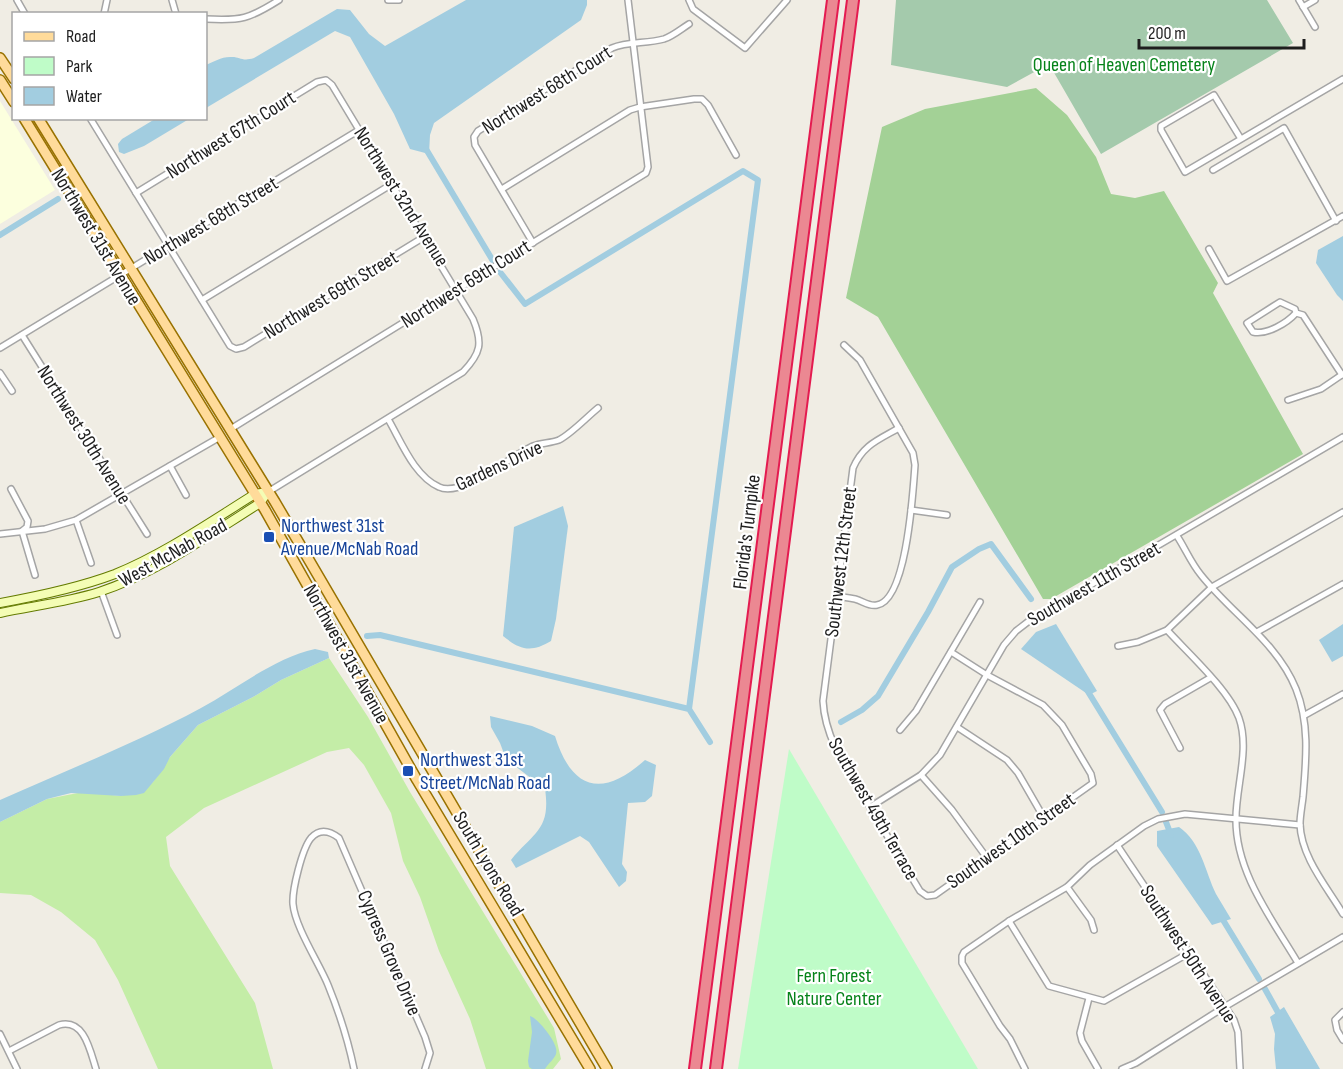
<svg xmlns="http://www.w3.org/2000/svg" width="1343" height="1069" font-family="'Sofia Sans Condensed',sans-serif">
  <style>
    .education { fill: #fcffde }
    .grass { fill: #c4eda7 }
    .forest { fill: #a3d196 }
    .cemetery { fill: #a4caac }
    .park { fill: #bffcc8 }
    .water { fill: #a2cde0 }
    .lines { fill: none; stroke-linecap: round; stroke-linejoin: round }
    .canal { stroke: #a2cde0; stroke-width: 6 }
    .minor-casing { stroke: #a5a5a5; stroke-width: 8 }
    .secondary-casing { stroke: #647b00; stroke-width: 10 }
    .primary-casing { stroke: #997200; stroke-width: 12 }
    .motorway-casing { stroke: #e41b50; stroke-width: 14 }
    .minor { stroke: #fff; stroke-width: 5 }
    .secondary { stroke: #f4fdb5; stroke-width: 8 }
    .primary { stroke: #ffdb9a; stroke-width: 9 }
    .motorway { stroke: #eb8892; stroke-width: 10 }
    .transit-dot { fill: #1a4fb4; stroke: #fff; stroke-width: 2 }
    .labels { text-anchor: middle; dominant-baseline: central; stroke-width: 4.5; stroke-linejoin: round; paint-order: stroke }
    .park-label { font-size: 20px; fill: #06831a; stroke: #fff }
    .street-label { font-size: 20px; fill: #1e1e1e; stroke: #fff }
    .transit-label { font-size: 20px; fill: #164399; stroke: #fff; text-anchor: start }
  </style>
  <rect width="100%" height="100%" fill="#f0ede4"/>
  <polygon class="education" points="0,101 55,190 0,224"/>
  <polygon class="grass" points="329,658 368,717 410,792 554,1028 561,1059 553,1069 486,1069 470,1019 439,951 420,897 403,861 391,813 364,765 349,748 327,752 204,808 166,837 170,866 255,1003 273,1069 158,1069 118,980 95,940 61,912 31,895 0,893 0,822 47,799 83,792 121,796 153,782 170,757 198,725 253,697 281,680"/>
  <polygon class="forest" points="1036,88 1067,115 1096,157 1111,194 1135,198 1164,191 1218,283 1213,293 1303,454 1051,599 1043,599 878,317 846,298 882,127 925,109"/>
  <polygon class="cemetery" points="896,0 1267,0 1293,43 1101,154 1049,64 1007,87 891,65"/>
  <polygon class="park" points="789,749 978,1069 738,1069"/>
  <g class="water">
    <path d="M466,0h121v5l-6,15 -147,103 -4,12 -1,19 -19,-5 -16,-35 -44,-77 -15,-6 -129,77v-43c7,-3 15,-8 24,-8 10,-1 11,5 24,1l83,-49 13,1 19,24 16,12z"/>
    <polygon points="155,119 189,119 144,146 124,154 119,152 118,144 122,139"/>
    <polygon points="1343,236 1343,301 1337,295 1316,263 1318,250"/>
    <path d="M563,506l5,20 -12,93 -5,22c-20,12 -31,9 -48,-5l11,-109z"/>
    <polygon points="1056,624 1097,691 1089,695 1021,649 1036,632"/>
    <polygon points="1343,624 1343,656 1332,662 1319,640"/>
    <path d="M315,649l13,3 1,6 -48,22 -28,17 -55,28 -28,32 -6,12 -20,24 -8,2 -15,1 -50,-3 -24,6 -47,23v-22c67,-30 136,-57 201,-92 37,-20 73,-50 114,-59z"/>
    <path d="M490,716l42,10 23,10c17,55 48,62 90,24l11,5 -4,31 -7,6 -17,1 -6,61 5,8 -1,9 -7,6 -30,-45 -9,-6 -64,32 -5,-8c23,-28 40,-30 34,-71l-39,-30 -6,-16 -9,-16z"/>
    <path d="M1179,827c22,15 26,44 37,67 5,8 10,17 15,25l-19,6 -55,-79v-15z"/>
    <polygon points="1284,1007 1320,1069 1276,1069 1274,1049 1275,1034 1270,1017"/>
    <path d="M530,1016c8,2 30,29 26,38 -1,4 -8,10 -11,15h-13l-3,-2 -1,-6 4,-29z"/>
  </g>
  <g class="lines">
    <g class="canal">
      <polyline points="426,149 493,261"/>
      <polyline points="0,235 58,199"/>
      <polyline points="500,272 525,304 743,171 758,180 689,709"/>
      <polyline points="367,636 380,635 689,709 710,742"/>
      <polyline points="1087,690 1162,812"/>
      <polyline points="841,722 862,710 878,696 928,612 952,567 979,549 991,544 1031,599"/>
      <polyline points="1166,822 1171,835"/>
      <polyline points="1220,915 1259,979"/>
      <polyline points="1265,989 1280,1016"/>
    </g>
    <defs>
      <g id="minor">
        <polyline points="17,0 25,14"/>
        <polyline points="172,0 176,14"/>
        <polyline points="388,0 399,0"/>
        <polyline points="689,0 693,9 745,48 787,0"/>
        <polyline points="1299,0 1315,27"/>
        <polyline points="1303,7 1315,0"/>
        <polyline points="104,14 107,0"/>
        <path d="M206,19c35,2 43,0 73,-19"/>
        <polyline points="90,118 230,346 236,349 244,347 424,237"/>
        <polyline points="1241,139 1214,95 1161,126 1161,130 1185,172 1343,79"/>
        <polyline points="1213,170 1284,128 1336,221"/>
        <polyline points="502,189 630,110 640,107 694,99 702,99 708,105 736,155"/>
        <path d="M136,193l181,-111 9,-2 6,5 141,234c10,24 8,34 -10,53l-195,120"/>
        <path d="M533,243l-58,-98 -1,-8 4,-6 134,-83c16,-7 34,-4 52,-9 9,-3 17,-10 25,-15"/>
        <polyline points="1209,249 1227,281 1343,216"/>
        <polyline points="202,300 392,184"/>
        <path d="M1296,313l-1,-4 -15,-7 -33,21 6,9c14,3 34,-9 43,-19l7,2 39,60"/>
        <polyline points="22,335 147,534"/>
        <polyline points="0,348 359,130"/>
        <polyline points="0,373 12,391"/>
        <polyline points="1288,400 1321,389 1343,374"/>
        <path d="M388,419c13,22 26,57 51,68 23,11 71,-31 94,-41 8,-3 18,-3 26,-6 12,-6 28,-23 39,-32"/>
        <path d="M899,428c-21,12 -36,17 -46,40l-30,233c2,40 27,72 47,106 17,28 33,56 50,84l7,5 8,-1 158,-112 -2,-9 -29,-49 -19,-20 -56,-30 -36,-23"/>
        <polyline points="229,430 646,173 648,167 628,0"/>
        <polyline points="170,466 186,495"/>
        <polyline points="11,489 28,521 27,527 22,531 35,575"/>
        <polyline points="911,510 947,515"/>
        <polyline points="76,520 91,563"/>
        <polyline points="0,534 45,529 76,520 220,437"/>
        <path d="M1177,536c8,12 14,27 24,39 31,39 76,67 95,114 14,35 10,72 7,108 -1,9 -3,19 -3,27 1,33 27,63 43,90"/>
        <polyline points="101,591 117,635"/>
        <path d="M836,596c7,1 13,2 19,3 8,2 14,8 22,6 30,-5 36,-114 38,-140l-2,-12 -53,-93 -16,-15"/>
        <path d="M1167,630c21,23 62,60 72,88 11,31 -3,68 -3,100 -1,54 36,101 62,145"/>
        <polyline points="1257,632 1343,584"/>
        <polyline points="1118,646 1138,642 1167,630 1212,587 1343,512"/>
        <polyline points="1305,715 1343,694"/>
        <polyline points="957,727 1007,760 1018,773 1044,818"/>
        <polyline points="900,730 916,711 980,602"/>
        <polyline points="1180,748 1160,710 1165,704 1210,678"/>
        <polyline points="921,775 952,810 987,858"/>
        <polyline points="870,807 921,775 940,755 1004,645 1016,631 1029,621 1343,437"/>
        <polyline points="1117,845 1234,1020 1238,1032 1240,1069"/>
        <polyline points="1067,887 1091,920 1094,930"/>
        <polyline points="1009,921 1049,986 1104,1001 1189,953"/>
        <polyline points="1089,998 1080,1033 1082,1041 1098,1069"/>
        <polyline points="1343,1012 1335,1020 1337,1030 1343,1040"/>
        <polyline points="0,1034 17,1069"/>
        <path d="M9,1051l50,-26c25,-7 31,25 37,44"/>
        <path d="M354,1069c-6,-29 -15,-57 -26,-84 -9,-22 -33,-58 -35,-81 -1,-14 9,-55 18,-66 9,-10 19,-7 28,0l86,199 5,16 -5,16"/>
        <polyline points="1025,1069 1010,1039 1000,1026 962,963 962,956 964,952 1009,921 1067,887 1090,865 1144,826 1158,819 1185,814 1300,825"/>
        <polyline points="1122,1069 1136,1063 1226,1006 1343,937"/>
      </g>
      <g id="secondary">
        <path d="M0,603c39,-7 78,-15 115,-29 49,-20 95,-52 140,-80l6,-1"/>
        <path d="M0,613c33,-7 67,-11 99,-21 58,-19 110,-57 161,-89l8,-11"/>
      </g>
      <g id="primary">
        <polyline points="0,58 14,79"/>
        <polyline points="0,80 14,102"/>
        <polyline points="24,118 265,510 417,780 590,1069"/>
        <polyline points="38,118 275,502 607,1069"/>
      </g>
      <g id="motorway">
        <polyline points="695,1069 833,0"/>
        <polyline points="716,1069 853,0"/>
      </g>
    </defs>
    <use href="#minor" class="minor-casing"/>
    <use href="#secondary" class="secondary-casing"/>
    <use href="#primary" class="primary-casing"/>
    <use href="#motorway" class="motorway-casing"/>
    <use href="#minor" class="minor"/>
    <use href="#secondary" class="secondary"/>
    <use href="#primary" class="primary"/>
    <use href="#motorway" class="motorway"/>
  </g>
  <g class="transit-dot">
    <rect x="263" y="531" width="12" height="12" rx="3"/>
    <rect x="402" y="765" width="12" height="12" rx="3"/>
  </g>
  <g class="labels">
    <g class="park-label">
      <text x="1124" y="65">Queen of Heaven Cemetery</text>
      <text x="834" y="976">Fern Forest<tspan x="834" dy="23">Nature Center</tspan></text>
    </g>
    <g class="street-label">
      <text transform="translate(547 90) rotate(-32)">Northwest 68th Court</text>
      <text transform="translate(231 135) rotate(-32)">Northwest 67th Court</text>
      <text transform="translate(401 197) rotate(58)">Northwest 32nd Avenue</text>
      <text transform="translate(211 221) rotate(-31)">Northwest 68th Street</text>
      <text transform="translate(96 237) rotate(59)">Northwest 31st Avenue</text>
      <text transform="translate(466 284) rotate(-32)">Northwest 69th Court</text>
      <text transform="translate(331 295) rotate(-31)">Northwest 69th Street</text>
      <text transform="translate(84 435) rotate(58)">Northwest 30th Avenue</text>
      <text transform="translate(499 466) rotate(-25)">Gardens Drive</text>
      <text transform="translate(747 532) rotate(-83)">Florida's Turnpike</text>
      <text transform="translate(173 553) rotate(-29)">West McNab Road</text>
      <text transform="translate(841 562) rotate(-83)">Southwest 12th Street</text>
      <text transform="translate(1094 584) rotate(-30)">Southwest 11th Street</text>
      <text transform="translate(346 654) rotate(61)">Northwest 31st Avenue</text>
      <text transform="translate(873 809) rotate(60)">Southwest 49th Terrace</text>
      <text transform="translate(1011 841) rotate(-35)">Southwest 10th Street</text>
      <text transform="translate(488 864) rotate(59)">South Lyons Road</text>
      <text transform="translate(389 953) rotate(67)">Cypress Grove Drive</text>
      <text transform="translate(1188 954) rotate(57)">Southwest 50th Avenue</text>
    </g>
    <g class="transit-label">
      <text x="281" y="526">Northwest 31st<tspan x="281" dy="23">Avenue/McNab Road</tspan></text>
      <text x="420" y="760">Northwest 31st<tspan x="420" dy="23">Street/McNab Road</tspan></text>
    </g>
  </g>
  <rect x="12" y="12" width="195" height="108" fill="#ffffff" stroke="#a5a5a5" stroke-width="1.5"/>
  <rect x="24" y="32" width="30" height="9" fill="#ffdb9a" stroke="#a5a5a5" stroke-width="1.5"/>
  <text x="66" y="42" font-size="18" fill="#1e1e1e">Road</text>
  <rect x="24" y="57" width="30" height="18" fill="#bffcc8" stroke="#a5a5a5" stroke-width="1.5"/>
  <text x="66" y="72" font-size="18" fill="#1e1e1e">Park</text>
  <rect x="24" y="87" width="30" height="18" fill="#a2cde0" stroke="#a5a5a5" stroke-width="1.5"/>
  <text x="66" y="102" font-size="18" fill="#1e1e1e">Water</text>
  <path d="M1139 39v9h165v-9" fill="none" stroke="#1e1e1e" stroke-width="3"/>
  <text x="1148" y="39" font-size="18" fill="#1e1e1e" stroke="#ffffff" stroke-width="4.5" paint-order="stroke">200 m</text>
</svg>
